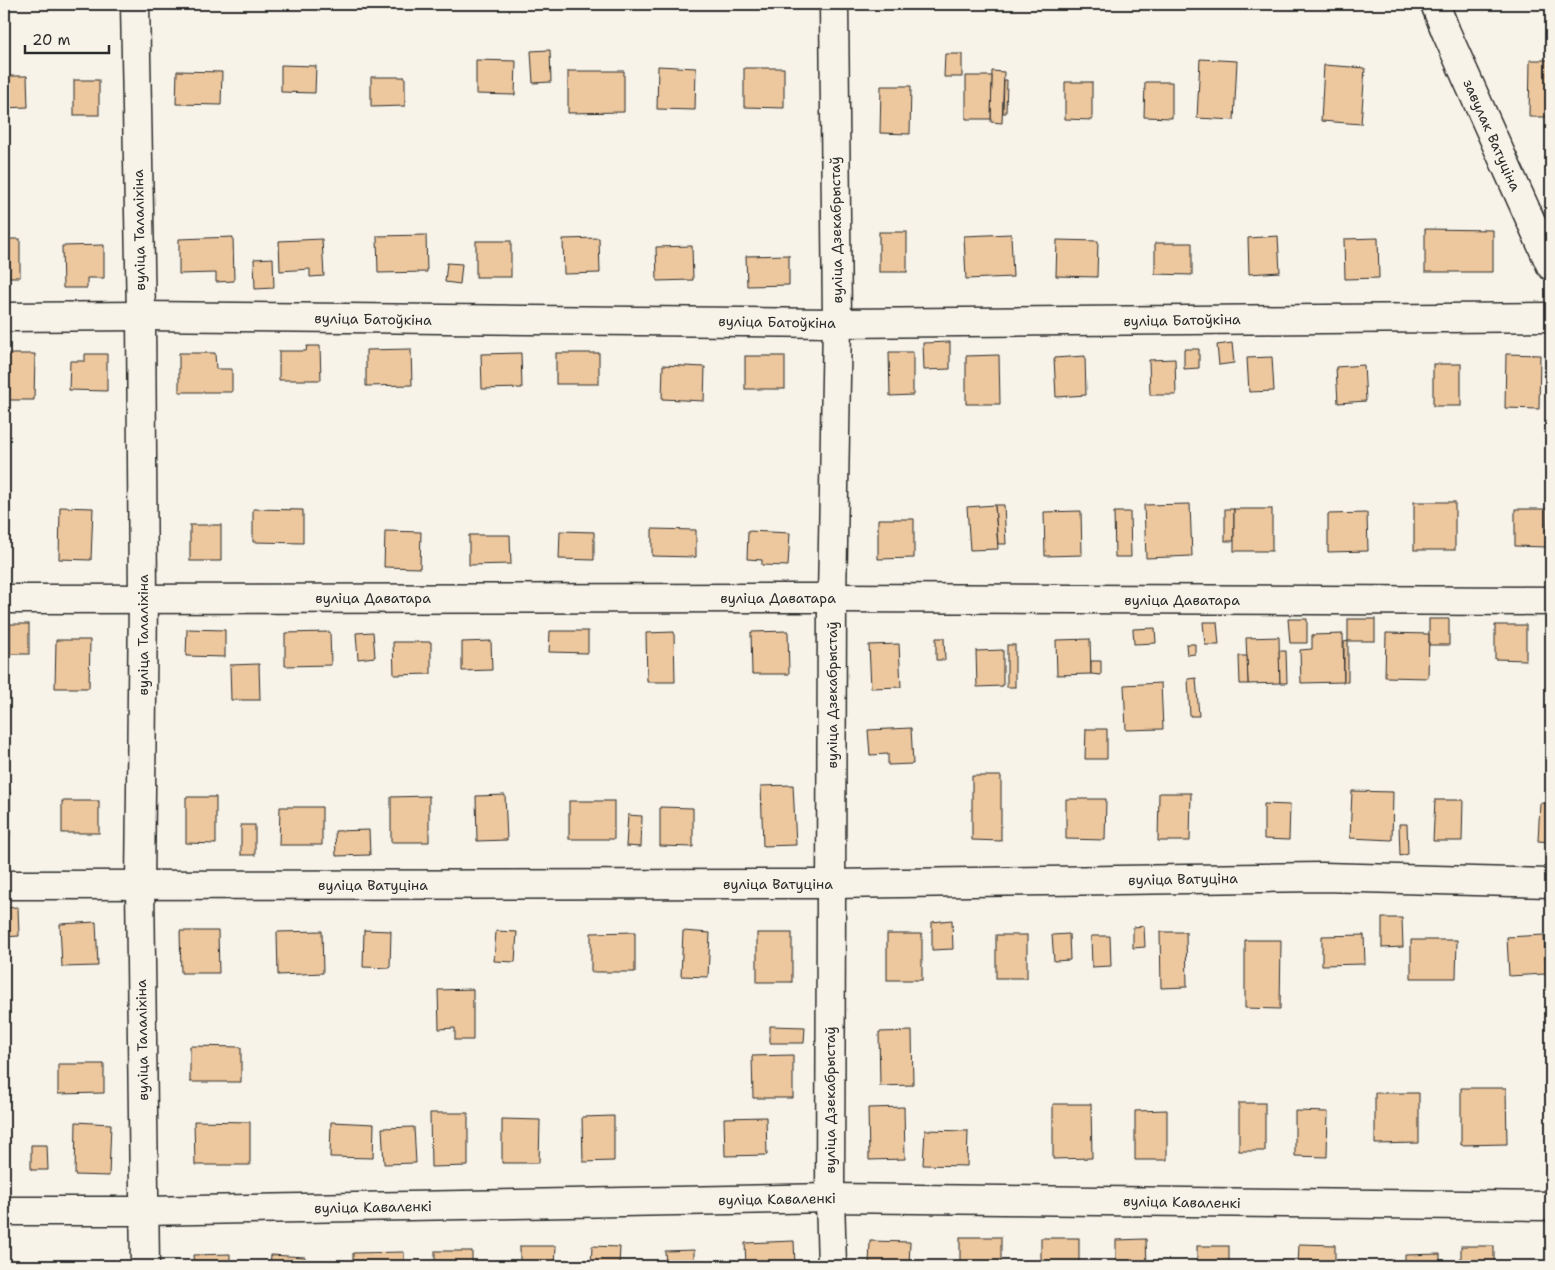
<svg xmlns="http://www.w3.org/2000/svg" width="1555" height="1270" font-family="'Shantell Sans',sans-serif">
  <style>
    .building { fill: #edc79d; stroke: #2b2b2b }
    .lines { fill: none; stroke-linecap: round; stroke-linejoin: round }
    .minor-casing { stroke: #2b2b2b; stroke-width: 31 }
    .minor { stroke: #f7f3e8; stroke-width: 28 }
    .labels { text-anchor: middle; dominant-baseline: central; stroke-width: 4; stroke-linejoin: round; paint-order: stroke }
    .street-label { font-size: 14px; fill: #2b2b2b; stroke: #f7f3e8 }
  </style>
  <rect width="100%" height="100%" fill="#f7f3e8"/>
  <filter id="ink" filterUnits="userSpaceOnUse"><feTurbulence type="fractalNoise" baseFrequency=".02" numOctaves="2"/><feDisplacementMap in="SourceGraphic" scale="10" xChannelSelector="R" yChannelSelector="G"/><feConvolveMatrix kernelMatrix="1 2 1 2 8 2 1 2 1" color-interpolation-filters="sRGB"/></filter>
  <g filter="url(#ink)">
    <g class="building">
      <polygon points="550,50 551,82 533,83 531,51"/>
      <polygon points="945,54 962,54 962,77 944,77"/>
      <polygon points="1200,59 1237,61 1234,120 1197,118"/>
      <polygon points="476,60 516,61 515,95 476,94"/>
      <polygon points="1530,60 1551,60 1551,117 1529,117"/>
      <polygon points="281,65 316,66 315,93 281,92"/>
      <polygon points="1324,65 1365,68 1361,124 1321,121"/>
      <polygon points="658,66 696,68 695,110 657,109"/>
      <polygon points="744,68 784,68 784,108 744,107"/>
      <polygon points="177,71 222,72 221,105 176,104"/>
      <polygon points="568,71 624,71 624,112 568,113"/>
      <polygon points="992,71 1004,72 1002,123 991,122"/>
      <polygon points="4,76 27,76 28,107 4,108"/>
      <polygon points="966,76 992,76 991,119 966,119"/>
      <polygon points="371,77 405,77 405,106 371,107"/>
      <rect x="74" y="80" width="25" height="35"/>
      <polygon points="1004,80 1007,80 1006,113 1003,113"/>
      <polygon points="1065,82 1092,82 1092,120 1065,119"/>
      <polygon points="1145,82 1172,82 1172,118 1144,117"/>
      <polygon points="881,86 911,86 910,134 880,133"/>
      <polygon points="1425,229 1493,230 1493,272 1425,272"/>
      <rect x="879" y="232" width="28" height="40"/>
      <polygon points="1011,234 1013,277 966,279 964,236"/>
      <polygon points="426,235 427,272 378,273 377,236"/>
      <polygon points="1278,236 1280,272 1249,274 1248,238"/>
      <polygon points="233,237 234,281 216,282 216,273 179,274 179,239"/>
      <polygon points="599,238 600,273 564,274 563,239"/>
      <polygon points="1378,238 1379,278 1345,279 1344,239"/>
      <rect x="4" y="239" width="16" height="38"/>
      <polygon points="322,239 324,276 310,277 310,269 280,271 279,241"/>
      <polygon points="1057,240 1098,241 1097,277 1056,276"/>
      <rect x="476" y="241" width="35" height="36"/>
      <polygon points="1155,243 1192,243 1192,275 1155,274"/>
      <polygon points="104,245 104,278 87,278 87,288 63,288 62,246"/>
      <polygon points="692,246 693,280 657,281 656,247"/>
      <polygon points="789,255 789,285 747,286 746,256"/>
      <polygon points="273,258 274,288 255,289 254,259"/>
      <polygon points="447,263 462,264 460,284 445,282"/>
      <polygon points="950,342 950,369 924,370 923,343"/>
      <polygon points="1232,343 1234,363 1219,365 1217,345"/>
      <polygon points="307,346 320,346 321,380 279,380 279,351 306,351"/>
      <polygon points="411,349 412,385 366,386 366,350"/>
      <polygon points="1184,349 1199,349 1199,368 1184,369"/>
      <polygon points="889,352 913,352 913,395 890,396"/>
      <polygon points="179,353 215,353 216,369 232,369 232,392 179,392"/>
      <polygon points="521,353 522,388 482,389 481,354"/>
      <rect x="556" y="353" width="43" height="31"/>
      <polygon points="4,354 35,354 34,400 4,400"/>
      <polygon points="85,354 107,354 107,391 69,390 70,361 85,361"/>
      <polygon points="1506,354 1540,355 1539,409 1505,408"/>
      <polygon points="999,355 1000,404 966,404 966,356"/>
      <rect x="745" y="356" width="40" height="33"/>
      <polygon points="1085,356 1086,395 1056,397 1054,358"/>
      <polygon points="1272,357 1274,391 1249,392 1247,358"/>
      <polygon points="1175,359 1176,395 1150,395 1149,360"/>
      <rect x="1433" y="364" width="28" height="42"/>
      <polygon points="663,365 705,367 704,401 662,399"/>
      <polygon points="1364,365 1366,401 1338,403 1336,367"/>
      <rect x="1414" y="502" width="41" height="48"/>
      <polygon points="1190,504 1192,556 1146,558 1144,505"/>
      <polygon points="995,505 998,549 970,550 967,507"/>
      <polygon points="995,505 1004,505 1006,544 998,544"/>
      <polygon points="60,507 93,508 91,560 59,559"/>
      <polygon points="253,509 303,510 303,543 253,542"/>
      <rect x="1225" y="509" width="9" height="32"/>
      <rect x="1234" y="509" width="38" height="42"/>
      <polygon points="1515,509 1547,509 1546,547 1515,546"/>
      <polygon points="1081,511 1082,555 1045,556 1044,512"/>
      <polygon points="1114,512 1130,512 1131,557 1115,557"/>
      <polygon points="1367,513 1368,551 1328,552 1328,514"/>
      <polygon points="878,519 914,519 914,558 878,559"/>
      <rect x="190" y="525" width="31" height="36"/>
      <polygon points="652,529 696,530 696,557 652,556"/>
      <polygon points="385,531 421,532 420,568 384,567"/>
      <polygon points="560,531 594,532 594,560 559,559"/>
      <polygon points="748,531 790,533 788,566 762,565 762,560 747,559"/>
      <polygon points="469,535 510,535 511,564 469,565"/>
      <polygon points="1288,619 1307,619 1307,643 1290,643"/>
      <rect x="1348" y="619" width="27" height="22"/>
      <rect x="1429" y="619" width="20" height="26"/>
      <polygon points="1203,622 1217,622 1219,645 1205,645"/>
      <rect x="10" y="624" width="19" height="30"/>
      <polygon points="1495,625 1526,625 1526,660 1495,659"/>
      <polygon points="1155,628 1156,643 1134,644 1133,629"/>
      <polygon points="187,629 225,630 225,657 186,656"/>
      <polygon points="550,631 588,631 588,653 549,652"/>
      <polygon points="788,631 789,674 752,674 751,632"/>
      <polygon points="330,632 331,665 285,666 285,633"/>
      <polygon points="373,632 375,657 358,659 356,633"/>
      <polygon points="674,632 675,682 647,682 646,633"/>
      <polygon points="1386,633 1429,634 1428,678 1385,677"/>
      <polygon points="1343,634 1344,682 1301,683 1300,650 1312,649 1312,635"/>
      <polygon points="1279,637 1280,683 1248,684 1246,638"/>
      <polygon points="936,638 944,638 945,660 936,660"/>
      <polygon points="1090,639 1091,674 1057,675 1056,640"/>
      <polygon points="56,640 90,640 89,688 55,688"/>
      <polygon points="491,641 492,670 462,671 462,642"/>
      <polygon points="1348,641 1348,682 1344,682 1344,642"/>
      <polygon points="393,642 431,642 431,674 394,675"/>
      <polygon points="899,644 901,687 871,688 869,645"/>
      <polygon points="1186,644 1195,644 1195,654 1187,655"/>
      <rect x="1007" y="645" width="8" height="42"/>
      <polygon points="1003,650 1003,686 977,687 976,651"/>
      <polygon points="1279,651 1286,651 1287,683 1280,683"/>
      <polygon points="1239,656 1247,656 1248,684 1240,684"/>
      <polygon points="1091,661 1101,661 1101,675 1091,674"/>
      <polygon points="259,664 260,700 231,700 230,665"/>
      <polygon points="1196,678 1199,716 1190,716 1188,679"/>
      <polygon points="1161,683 1163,729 1126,730 1124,685"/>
      <polygon points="911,728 913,764 888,765 888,754 870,755 868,730"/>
      <polygon points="1086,729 1107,729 1107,759 1085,759"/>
      <polygon points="972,776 1001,776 1001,841 972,840"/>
      <polygon points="793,785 796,845 763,846 761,786"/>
      <polygon points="1352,791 1393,792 1392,840 1350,838"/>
      <rect x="4" y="792" width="6" height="44"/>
      <polygon points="1159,793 1191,793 1190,841 1158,841"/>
      <polygon points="505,795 507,840 477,841 476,796"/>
      <polygon points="429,796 429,842 391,842 391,797"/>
      <polygon points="186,797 216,797 216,844 186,843"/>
      <polygon points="1066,799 1106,799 1105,840 1066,839"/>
      <polygon points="1435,800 1463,800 1462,841 1433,841"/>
      <rect x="62" y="801" width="37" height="32"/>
      <rect x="569" y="801" width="45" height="38"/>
      <polygon points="1540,803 1551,804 1551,842 1538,841"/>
      <polygon points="1264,804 1290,805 1289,840 1264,839"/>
      <polygon points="280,807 322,807 322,845 279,845"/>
      <polygon points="660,807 693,808 693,847 660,846"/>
      <polygon points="628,815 642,816 641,847 626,846"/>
      <polygon points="1399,824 1407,824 1408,854 1400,856"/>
      <rect x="241" y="825" width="14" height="30"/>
      <polygon points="369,830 370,855 336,856 335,831"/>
      <polygon points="18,907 19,936 4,937 4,908"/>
      <polygon points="1382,918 1402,918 1403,947 1382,948"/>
      <polygon points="952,920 953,949 932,950 932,922"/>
      <polygon points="96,922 98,966 62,967 60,924"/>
      <polygon points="1144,926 1145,947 1133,948 1133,927"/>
      <polygon points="364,930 391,931 390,968 363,967"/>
      <polygon points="180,931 218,931 219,973 181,973"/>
      <polygon points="322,931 323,973 278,975 277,932"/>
      <polygon points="496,931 517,932 515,962 494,961"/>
      <polygon points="683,931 710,933 708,977 681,976"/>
      <polygon points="635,932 635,972 591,972 591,933"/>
      <polygon points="1160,932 1186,932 1187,987 1161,988"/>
      <rect x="757" y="933" width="35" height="49"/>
      <rect x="887" y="934" width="35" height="46"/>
      <polygon points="1069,934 1070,960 1054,961 1052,935"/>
      <rect x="996" y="935" width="31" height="43"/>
      <polygon points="1364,935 1365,964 1322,965 1322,936"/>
      <polygon points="1544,935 1546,974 1509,976 1507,937"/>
      <polygon points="1091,936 1110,936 1111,966 1092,967"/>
      <polygon points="1245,940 1281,940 1280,1009 1245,1008"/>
      <polygon points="1411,940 1457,940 1456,978 1411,978"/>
      <polygon points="473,989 473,1040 455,1040 455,1028 439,1029 438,990"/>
      <polygon points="770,1026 805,1027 804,1043 770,1043"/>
      <polygon points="912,1031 913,1085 880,1086 879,1032"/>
      <polygon points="190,1046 241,1047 241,1082 190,1082"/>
      <polygon points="793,1055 793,1098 753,1098 752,1056"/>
      <polygon points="58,1064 104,1064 104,1093 58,1094"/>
      <polygon points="1461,1088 1506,1088 1507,1144 1461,1145"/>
      <polygon points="1375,1093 1419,1093 1419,1143 1375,1144"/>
      <rect x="1239" y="1103" width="26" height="48"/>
      <polygon points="1053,1104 1091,1104 1092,1158 1053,1159"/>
      <polygon points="904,1107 905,1159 869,1160 868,1108"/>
      <polygon points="1167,1110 1167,1160 1135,1160 1135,1111"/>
      <polygon points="1295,1111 1328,1112 1327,1157 1295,1156"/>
      <polygon points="430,1113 468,1113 468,1166 431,1167"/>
      <polygon points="614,1116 614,1161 583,1162 582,1117"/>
      <polygon points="766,1117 767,1155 725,1156 724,1118"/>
      <polygon points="502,1119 540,1120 539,1163 502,1163"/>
      <polygon points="194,1121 250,1122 250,1165 195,1165"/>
      <polygon points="76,1122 111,1124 109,1176 75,1175"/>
      <polygon points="331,1122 374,1124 373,1158 330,1157"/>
      <polygon points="414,1127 416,1163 384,1164 382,1128"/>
      <polygon points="925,1130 968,1131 967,1166 923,1165"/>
      <polygon points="31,1145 47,1145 48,1170 31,1170"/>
      <rect x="960" y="1237" width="41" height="29"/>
      <rect x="1041" y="1238" width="38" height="28"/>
      <polygon points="1146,1239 1147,1266 1116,1266 1116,1240"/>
      <polygon points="794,1241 795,1266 746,1266 745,1243"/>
      <polygon points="870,1241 910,1242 909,1266 869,1266"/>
      <polygon points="1299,1244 1335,1245 1335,1266 1298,1266"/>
      <polygon points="520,1246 556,1246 555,1266 520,1266"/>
      <polygon points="592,1246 620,1247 619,1266 591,1266"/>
      <rect x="1197" y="1246" width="32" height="20"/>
      <rect x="1461" y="1246" width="33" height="20"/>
      <polygon points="694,1250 694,1266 666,1266 665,1251"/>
      <rect x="435" y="1251" width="37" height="15"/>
      <polygon points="404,1252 404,1266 353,1266 353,1253"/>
      <polygon points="230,1254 230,1266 194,1266 193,1255"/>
      <polygon points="1440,1254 1440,1266 1405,1266 1405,1255"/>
      <polygon points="271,1255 305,1257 304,1266 270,1266"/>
    </g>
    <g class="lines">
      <defs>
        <g id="minor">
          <polyline points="135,4 141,316 143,598 140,886 145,1266"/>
          <polyline points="1435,4 1446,32 1551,266"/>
          <polyline points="4,317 141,316 837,323 1551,317"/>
          <polyline points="4,599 832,598 1551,601"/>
          <polyline points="4,885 831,884 1322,877 1551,883"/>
          <polyline points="4,1211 144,1211 830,1198 1551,1206"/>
          <polyline points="832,1266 830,1198 832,598 837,323 834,4"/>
        </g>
      </defs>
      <use href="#minor" class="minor-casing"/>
      <use href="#minor" class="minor"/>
    </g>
  </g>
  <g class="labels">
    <g class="street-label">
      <text transform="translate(1492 135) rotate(66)">завулак Ватуціна</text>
      <text transform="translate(139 230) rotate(-91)">вуліца Талаліхіна</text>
      <text transform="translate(836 230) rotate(-91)">вуліца Дзекабрыстаў</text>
      <text transform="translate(373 319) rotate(1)">вуліца Батоўкіна</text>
      <text transform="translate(1182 320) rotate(-1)">вуліца Батоўкіна</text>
      <text transform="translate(777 322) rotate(1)">вуліца Батоўкіна</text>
      <text x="373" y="598">вуліца Даватара</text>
      <text x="778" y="598">вуліца Даватара</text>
      <text x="1182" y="600">вуліца Даватара</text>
      <text transform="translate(143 635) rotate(-90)">вуліца Талаліхіна</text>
      <text transform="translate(832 695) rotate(-90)">вуліца Дзекабрыстаў</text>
      <text transform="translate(1183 879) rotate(-1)">вуліца Ватуціна</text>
      <text x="778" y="884">вуліца Ватуціна</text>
      <text x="373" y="885">вуліца Ватуціна</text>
      <text transform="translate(142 1040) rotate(-91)">вуліца Талаліхіна</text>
      <text transform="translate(830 1100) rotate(-90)">вуліца Дзекабрыстаў</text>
      <text transform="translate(777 1199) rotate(-1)">вуліца Каваленкі</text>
      <text transform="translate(1182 1202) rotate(1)">вуліца Каваленкі</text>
      <text transform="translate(373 1207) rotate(-1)">вуліца Каваленкі</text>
    </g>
  </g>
  <rect width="1555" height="1270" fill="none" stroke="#f7f3e8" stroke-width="20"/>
  <rect x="10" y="10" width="1535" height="1250" fill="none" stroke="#2b2b2b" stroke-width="2" filter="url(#ink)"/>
  <path d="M25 45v8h84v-8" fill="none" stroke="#2b2b2b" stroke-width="2.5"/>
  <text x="32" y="45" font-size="15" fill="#2b2b2b" stroke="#f7f3e8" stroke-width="4" paint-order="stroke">20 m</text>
</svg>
